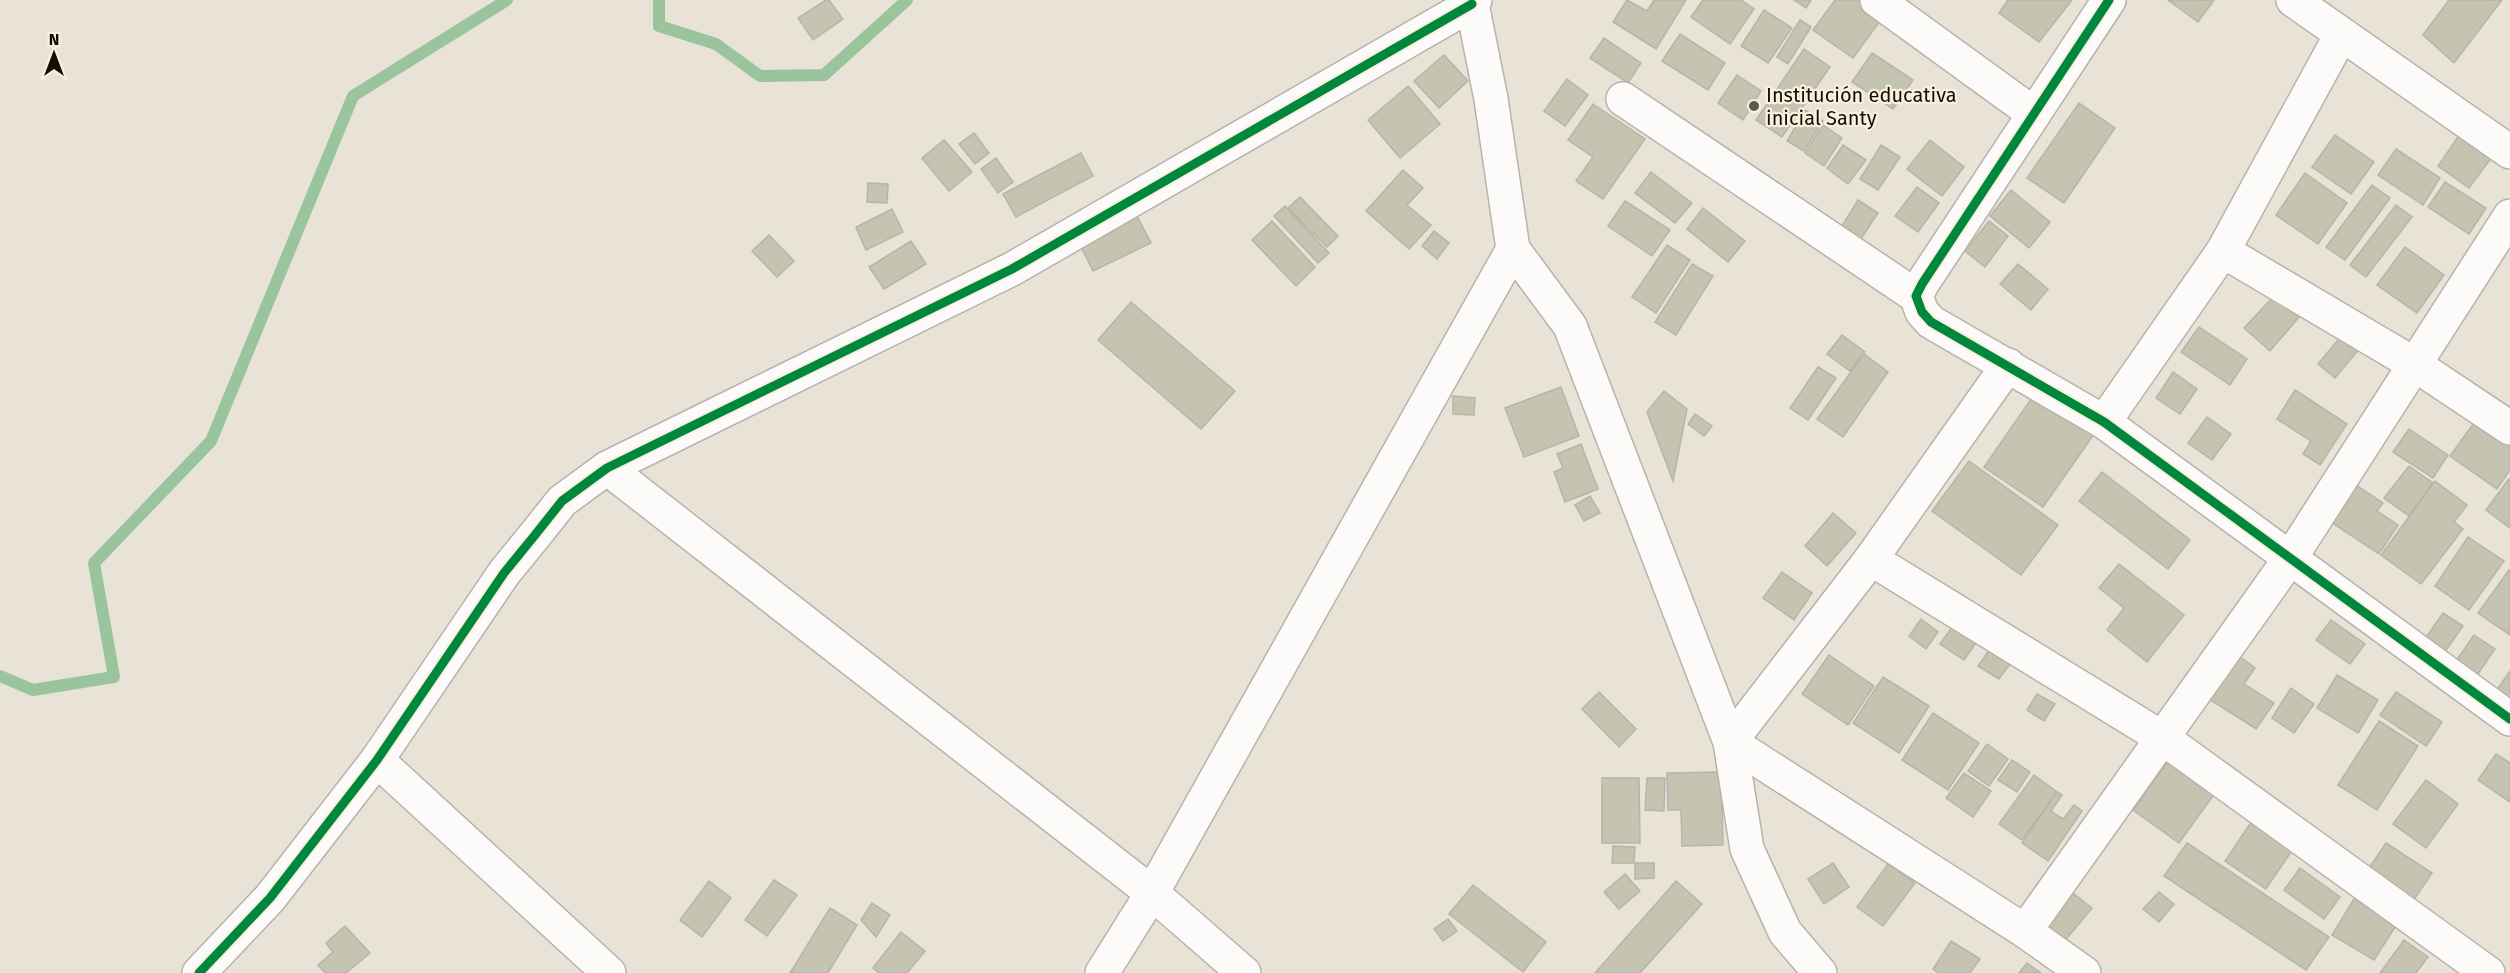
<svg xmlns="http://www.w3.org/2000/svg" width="2510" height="973" font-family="'Fira Sans',sans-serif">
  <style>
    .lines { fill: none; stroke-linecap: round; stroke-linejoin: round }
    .stream { stroke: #9ac49c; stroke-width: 12 }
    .building { fill: #c5c4b0; stroke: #b6b4ab; stroke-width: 1.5 }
    .minor-casing { stroke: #b8b3aa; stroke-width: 36 }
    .minor { stroke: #fcfbf9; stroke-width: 33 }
    .cycleway-casing { stroke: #fbf0de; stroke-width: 13 }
    .cycleway { stroke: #00873e; stroke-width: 9 }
    .poi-dot { fill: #5d5850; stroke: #fbf0de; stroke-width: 2 }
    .labels { text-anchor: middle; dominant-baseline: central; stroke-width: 4.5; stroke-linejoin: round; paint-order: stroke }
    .poi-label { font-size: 20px; fill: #120e08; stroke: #fbf0de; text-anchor: start }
  </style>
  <rect width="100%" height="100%" fill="#e8e2d7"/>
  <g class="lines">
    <g class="stream">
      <polyline points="659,0 659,26 716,44 760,76 824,75 907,0"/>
      <polyline points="0,676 33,690 114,677 94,563 211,441 353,96 507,0"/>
    </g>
  </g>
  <g class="building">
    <polygon points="826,0 829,0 843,19 813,40 798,18"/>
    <polygon points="1627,0 1647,11 1654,0 1686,0 1656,49 1613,22"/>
    <polygon points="1703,0 1741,0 1754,9 1730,44 1691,17"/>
    <polygon points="1794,0 1811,0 1806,8"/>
    <polygon points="1835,0 1868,0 1886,13 1853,58 1813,30"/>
    <polygon points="2008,0 2072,0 2039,42 1999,13"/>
    <polygon points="2168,0 2214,0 2198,22"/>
    <polygon points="2449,0 2502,0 2454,63 2423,35"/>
    <polygon points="1764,10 1792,28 1768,63 1741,46"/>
    <polygon points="1800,20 1811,27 1788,64 1777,57"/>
    <polygon points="1680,34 1725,63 1708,90 1662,61"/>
    <polygon points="1604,38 1641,63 1628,83 1590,58"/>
    <polygon points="1804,49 1830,67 1782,137 1756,120"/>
    <polygon points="1872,53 1913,80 1893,109 1852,82"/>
    <polygon points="1444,55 1468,81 1439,108 1414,81"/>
    <polygon points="1737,75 1761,91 1743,120 1718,103"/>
    <polygon points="1567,79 1588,95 1565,126 1544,111"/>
    <polygon points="1408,86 1440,124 1400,158 1368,120"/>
    <polygon points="2079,103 2115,128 2064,203 2027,178"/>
    <polygon points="1593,104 1645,139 1603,199 1576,181 1593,157 1568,140"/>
    <polygon points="1805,110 1823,121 1804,151 1787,141"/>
    <polygon points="1823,125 1842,138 1824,166 1805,153"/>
    <polygon points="974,133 989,153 975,164 959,144"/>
    <polygon points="2460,134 2492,157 2469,188 2438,166"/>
    <polygon points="2335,135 2374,162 2351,194 2312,167"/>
    <polygon points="944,140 972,172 949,191 922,158"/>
    <polygon points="1930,140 1964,167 1942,196 1907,169"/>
    <polygon points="1843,145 1866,160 1848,184 1827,168"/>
    <polygon points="1881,145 1900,157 1878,190 1860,179"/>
    <polygon points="2396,149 2440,178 2423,205 2378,175"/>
    <polygon points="1081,153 1093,176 1016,217 1003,194"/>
    <polygon points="996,158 1013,182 998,193 981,169"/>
    <polygon points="1403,170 1423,188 1407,205 1431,225 1409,249 1366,211"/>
    <polygon points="1651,172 1692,203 1675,223 1635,193"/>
    <polygon points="2305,173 2347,203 2318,244 2276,215"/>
    <polygon points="2445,182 2486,208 2469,234 2428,207"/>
    <polygon points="868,183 888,184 887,203 867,202"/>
    <polygon points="2372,185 2390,198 2345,260 2326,247"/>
    <polygon points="1917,187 1939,203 1918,232 1895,216"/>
    <polygon points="2011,190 2050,222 2029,248 1990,216"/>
    <polygon points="1300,197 1338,236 1327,247 1288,208"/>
    <polygon points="1858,200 1878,213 1859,242 1840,229"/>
    <polygon points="1625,201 1670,230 1652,256 1608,226"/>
    <polygon points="2396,205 2412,217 2366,277 2350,265"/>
    <polygon points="1285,206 1329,253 1318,263 1274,216"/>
    <polygon points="1703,208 1745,241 1728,262 1687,229"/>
    <polygon points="892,209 903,232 866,250 856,227"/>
    <polygon points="1137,216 1151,243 1093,271 1079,243"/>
    <polygon points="1272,221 1315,267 1296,286 1252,240"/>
    <polygon points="1989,221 2008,236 1985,267 1965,251"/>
    <polygon points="1434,231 1449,243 1437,259 1422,246"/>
    <polygon points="769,235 794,261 777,277 752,251"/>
    <polygon points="911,241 926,264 884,289 869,267"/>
    <polygon points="1667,245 1690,260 1656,313 1632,297"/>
    <polygon points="2405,247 2444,275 2417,313 2377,285"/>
    <polygon points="1692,264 1713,276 1676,335 1655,322"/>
    <polygon points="2018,264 2048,289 2031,310 2000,284"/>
    <polygon points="2275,295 2299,317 2270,351 2244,328"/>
    <polygon points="1131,302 1235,391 1201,429 1098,340"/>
    <polygon points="2199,327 2247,359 2230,385 2181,352"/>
    <polygon points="2348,328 2365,342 2335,378 2318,364"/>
    <polygon points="1842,335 1865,352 1850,371 1827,354"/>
    <polygon points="1864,354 1888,372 1843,437 1817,419"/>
    <polygon points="1818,367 1836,378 1808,420 1790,408"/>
    <polygon points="2173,372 2197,389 2180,414 2156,398"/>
    <polygon points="1561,387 1579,436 1524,457 1505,408"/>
    <polygon points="2038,389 2097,430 2043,507 1984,467"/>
    <polygon points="2295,390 2347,424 2320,465 2303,454 2311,441 2277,419"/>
    <polygon points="1664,391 1687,409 1673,481 1647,412"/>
    <polygon points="1453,396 1475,398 1474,415 1453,414"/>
    <polygon points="2481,413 2510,433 2510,470 2497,489 2450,456"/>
    <polygon points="1695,414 1712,426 1704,436 1688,424"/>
    <polygon points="2207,417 2231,434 2212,460 2188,443"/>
    <polygon points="2409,429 2448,455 2433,478 2393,452"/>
    <polygon points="1581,444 1598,489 1565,502 1554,472 1563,468 1557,454"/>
    <polygon points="1969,461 2058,525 2021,575 1932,511"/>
    <polygon points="2409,466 2433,483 2409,516 2384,498"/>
    <polygon points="2102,472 2190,540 2168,569 2079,501"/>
    <polygon points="2509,479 2510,480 2510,528 2486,510"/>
    <polygon points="2435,481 2467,505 2454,522 2463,529 2421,584 2381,555"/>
    <polygon points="2356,485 2383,503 2377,511 2398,525 2379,554 2331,522"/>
    <polygon points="1590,496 1600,513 1584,521 1575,505"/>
    <polygon points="1833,513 1856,533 1827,566 1805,546"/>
    <polygon points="2468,537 2504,561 2469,610 2435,586"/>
    <polygon points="2119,564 2184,615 2147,662 2107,630 2124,608 2099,588"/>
    <polygon points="2509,570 2510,570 2510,635 2478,613"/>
    <polygon points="1782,572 1812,593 1794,620 1763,598"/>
    <polygon points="2443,613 2463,626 2442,656 2422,643"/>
    <polygon points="1921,619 1938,632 1926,649 1909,636"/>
    <polygon points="2331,620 2365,644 2350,664 2316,640"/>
    <polygon points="1955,623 1978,640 1964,660 1940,644"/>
    <polygon points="2474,635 2495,649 2473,681 2452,667"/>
    <polygon points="1992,646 2013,660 1999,679 1978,666"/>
    <polygon points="1829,655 1874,686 1848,725 1802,694"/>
    <polygon points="2239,656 2255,668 2244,684 2274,703 2256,729 2209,699"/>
    <polygon points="2510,671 2510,700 2496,691"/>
    <polygon points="2337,675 2378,700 2358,733 2317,708"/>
    <polygon points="1883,677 1929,706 1899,753 1853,723"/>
    <polygon points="2291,688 2314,704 2294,733 2272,718"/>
    <polygon points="1599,692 1636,729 1619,747 1582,709"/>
    <polygon points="2396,692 2442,722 2426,746 2380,715"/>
    <polygon points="2037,694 2055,704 2044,721 2027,710"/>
    <polygon points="1933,713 1979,743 1948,790 1902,760"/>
    <polygon points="2379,721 2418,746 2377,810 2338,785"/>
    <polygon points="1987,744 2008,759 1989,786 1968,771"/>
    <polygon points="2496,754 2510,763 2510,802 2478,780"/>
    <polygon points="2172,756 2218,789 2179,843 2133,810"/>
    <polygon points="2012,760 2030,772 2017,792 1998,780"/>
    <polygon points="1721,772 1723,845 1682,846 1681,810 1668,810 1667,773"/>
    <polygon points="1964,773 1991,791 1973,817 1946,798"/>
    <polygon points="2034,775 2057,792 2022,840 1999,824"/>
    <polygon points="1602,778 1639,778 1640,843 1602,843"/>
    <polygon points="1647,778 1665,778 1664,811 1645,810"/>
    <polygon points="2426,780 2458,804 2426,848 2393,824"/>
    <polygon points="2057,792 2062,795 2051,811 2063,819 2074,805 2082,811 2048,861 2022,843"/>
    <polygon points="2254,818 2295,846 2266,889 2225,861"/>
    <polygon points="2187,843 2329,937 2306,970 2164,876"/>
    <polygon points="2386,843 2432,873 2411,904 2365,874"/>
    <polygon points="1613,846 1635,847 1634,863 1612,863"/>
    <polygon points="1635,863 1654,863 1654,878 1635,879"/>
    <polygon points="1833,863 1849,887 1824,904 1808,879"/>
    <polygon points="1888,864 1915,883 1883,926 1857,907"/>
    <polygon points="2300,868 2340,897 2324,919 2284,890"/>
    <polygon points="1625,874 1640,891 1619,909 1604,892"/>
    <polygon points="774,880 797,895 767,936 745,920"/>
    <polygon points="709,881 731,898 702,937 680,920"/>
    <polygon points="1676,881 1702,904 1640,973 1595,973"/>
    <polygon points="1473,885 1546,942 1523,972 1449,914"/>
    <polygon points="2159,892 2174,904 2159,922 2143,909"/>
    <polygon points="2073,893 2092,908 2063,943 2044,928"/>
    <polygon points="2354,899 2397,924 2374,960 2332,935"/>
    <polygon points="872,903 890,915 876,937 861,920"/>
    <polygon points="830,908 857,925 828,973 790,973"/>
    <polygon points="1448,919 1457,931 1443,941 1434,929"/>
    <polygon points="345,926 370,953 346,973 325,973 318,965 333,952 326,943"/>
    <polygon points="901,932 925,951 907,973 879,973 873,968"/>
    <polygon points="2404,940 2428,957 2416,973 2380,973"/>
    <polygon points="1951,941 1980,959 1970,973 1939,973 1933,969"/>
    <polygon points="2027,963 2041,973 2019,973"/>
  </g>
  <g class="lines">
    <defs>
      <g id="minor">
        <polyline points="1475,0 1472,4 1491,99 1513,249 1570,326 1730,742 1747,849 1785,932 1820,973"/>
        <polyline points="1877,0 2034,114"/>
        <polyline points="2109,0 1922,284 1916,296 1922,312 1931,322 2104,422 2510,719"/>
        <polyline points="2293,0 2510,152"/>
        <polyline points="1623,99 1916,296"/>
        <polyline points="2223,251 2414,364 2510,428"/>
        <polyline points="2104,422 2223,251 2341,35"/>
        <polyline points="607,468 1152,893 1244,973"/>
        <polyline points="1871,559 2164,739 2488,973"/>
        <polyline points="1730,742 1871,559 2008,365"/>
        <polyline points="1730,742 2025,931 2084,973"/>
        <polyline points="377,760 609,973"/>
        <polyline points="2025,931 2291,557 2510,216"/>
        <polyline points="199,973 270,898 377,760 504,573 535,535 562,501 607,468 1012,269 1472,4"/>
        <polyline points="1102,973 1152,893 1513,249"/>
      </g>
    </defs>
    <use href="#minor" class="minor-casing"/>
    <use href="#minor" class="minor"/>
    <defs>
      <g id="cycleway">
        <polyline points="2109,0 1922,284 1916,296 1922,312 1931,322 2104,422 2510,719"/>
        <polyline points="199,973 270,898 377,760 504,573 535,535 562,501 607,468 1012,269 1472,4"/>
      </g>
    </defs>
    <use href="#cycleway" class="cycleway-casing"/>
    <use href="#cycleway" class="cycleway"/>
  </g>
  <circle class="poi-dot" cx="1754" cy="106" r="6"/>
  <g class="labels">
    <g class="poi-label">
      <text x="1766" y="95">Institución educativa<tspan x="1766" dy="23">inicial Santy</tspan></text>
    </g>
  </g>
  <g transform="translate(54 54)" stroke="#fbf0de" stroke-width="4.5" paint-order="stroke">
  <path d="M0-4.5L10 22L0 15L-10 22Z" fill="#120e08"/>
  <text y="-9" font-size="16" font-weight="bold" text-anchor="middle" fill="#120e08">N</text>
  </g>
</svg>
